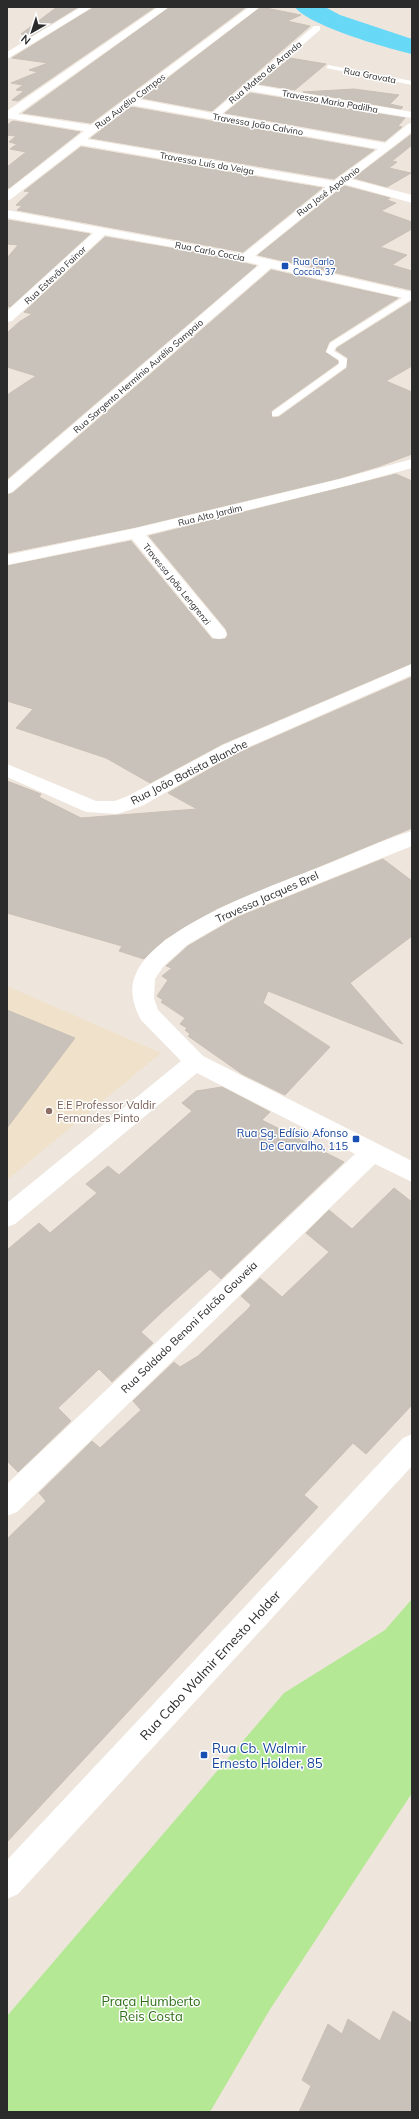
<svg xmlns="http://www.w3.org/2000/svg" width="419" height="2119" font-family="Mulish,sans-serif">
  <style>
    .education { fill: #f0e2ca }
    .green { fill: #b5e894 }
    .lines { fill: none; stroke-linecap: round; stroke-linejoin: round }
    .river { fill: #68d8f7; fill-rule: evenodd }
    .building { fill: #c9c2bb; stroke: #c9c1b5 }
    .lane { fill: #fff; fill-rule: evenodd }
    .street { fill: #fff; fill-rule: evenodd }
    .transit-dot { fill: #1a4fb4; stroke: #fff; stroke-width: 1.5 }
    .education-dot { fill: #8d6e63; stroke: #fff; stroke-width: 1.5 }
    .labels { text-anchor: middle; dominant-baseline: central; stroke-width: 3; stroke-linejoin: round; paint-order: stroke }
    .far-street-label { font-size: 9px; fill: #2b2b2b; stroke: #fff }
    .far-transit-label { font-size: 9px; fill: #164399; stroke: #fff; text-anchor: start }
    .street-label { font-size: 11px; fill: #2b2b2b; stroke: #fff }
    .education-label { font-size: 11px; fill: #785e54; stroke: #fff; text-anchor: start }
    .transit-label { font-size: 11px; fill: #164399; stroke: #fff; text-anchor: end }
    .near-street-label { font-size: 13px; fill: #2b2b2b; stroke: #fff }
    .near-transit-label { font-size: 13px; fill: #164399; stroke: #fff; text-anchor: start }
    .near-park-label { font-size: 13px; fill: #2c6d15; stroke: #fff }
  </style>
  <rect width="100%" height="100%" fill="#eee5dc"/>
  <polygon class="education" points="7,986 161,1053 7,1180"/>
  <polygon class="green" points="412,1599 412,1793 269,2011 210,2112 7,2112 7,2016 284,1693 385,1630"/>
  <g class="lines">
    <path class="river" d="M295,7h30l15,8 72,24v15c-23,-5 -105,-29 -117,-47z"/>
  </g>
  <g class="building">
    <polygon points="57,7 78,7 31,36 21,34"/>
    <polygon points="94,7 155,7 18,101 12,100 24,91 16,90 23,85 11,83 38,72 29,70 48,63 12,58"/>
    <polygon points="170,7 246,7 91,123 23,113"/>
    <polygon points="261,7 301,15 287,21 310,26 212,111 142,98"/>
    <polygon points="290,58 326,64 295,90 259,84"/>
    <polygon points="354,89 399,95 390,104 403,107 401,109 303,92"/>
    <polygon points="250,93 405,118 398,126 402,127 385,141 225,113"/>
    <polygon points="131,107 374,150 334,179 91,138"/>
    <polygon points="13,121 80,132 9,188 7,187 7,167 26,152 10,149 17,144 9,142 16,136 7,135 7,125"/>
    <polygon points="412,134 412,145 392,161 397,162 389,168 411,173 387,187 354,178"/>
    <polygon points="81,147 322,188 243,252 17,210 22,206 16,205 30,192 24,191"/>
    <polygon points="344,186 390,198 387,200 396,203 381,211 412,222 412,229 380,247 407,255 392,265 412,271 412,290 258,255"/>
    <polygon points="7,220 90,234 10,307 7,306 7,258 18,245 7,244"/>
    <polygon points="105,237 211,255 256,266 7,479 7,395 36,376 7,367 7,333 19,322 32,314 24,312"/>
    <polygon points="271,270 398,298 329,342 325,352 338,361 338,363 271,411 272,418 279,417 347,368 348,358 336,350 337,348 412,301 412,366 386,381 412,392 412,454 380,466 340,478 136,527 7,553 7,495 13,493"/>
    <polygon points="396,474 412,481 412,663 222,744 150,783 106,758 16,728 33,709 7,701 7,566 131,541 212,639 225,639 228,635 226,629 149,536"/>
    <polygon points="412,677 412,828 218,908 165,939 144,959 119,951 122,946 7,913 7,781 41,794 39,797 81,818 197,809 168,793 236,754"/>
    <polygon points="383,859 412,881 412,936 350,983 403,1044 268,991 263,1003 330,1047 285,1095 242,1074 188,1036 190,1034 185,1030 187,1028 180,1024 185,1018 161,1002 163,1000 157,996 168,980 162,976 172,968 166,966 188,946 238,917"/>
    <polygon points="7,1010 75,1038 7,1128"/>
    <polygon points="222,1087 270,1112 262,1120 344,1162 221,1279 210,1269 162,1312 141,1332 153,1343 112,1382 99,1369 58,1408 71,1421 18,1472 7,1461 7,1250 39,1223 50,1233 97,1193 86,1184 108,1166 119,1175 192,1111 182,1103 196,1091"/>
    <polygon points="394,1188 412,1202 412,1405 366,1454 353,1443 304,1495 318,1507 7,1842 7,1539 46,1501 39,1493 92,1441 100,1448 141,1410 133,1401 174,1362 180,1367 198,1356 248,1309 251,1305 241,1296 260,1278 282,1297 329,1252 306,1233 329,1210 352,1229"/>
    <polygon points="393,2011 412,2023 412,2112 299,2112 311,2086 302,2080 328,2024 342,2034 348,2019 380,2041"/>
  </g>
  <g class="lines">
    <g class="lane">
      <polygon points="328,65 412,81 412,85 326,68"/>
      <polygon points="408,294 412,294 412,299 336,347 334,351 347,359 346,367 278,416 272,416 272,412 339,364 339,360 326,352 330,343"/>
    </g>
    <g class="street">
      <polygon points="81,7 93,7 7,59 7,52"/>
      <path d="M158,7h11l-151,107 73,11 158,-118h11l-122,92 74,14 102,-87h6v4l-64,55 156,27v6l-162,-27 -28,23 163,29 23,-19 4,-1v9l-61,47 61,16v8l-68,-19 -89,72 157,36v8l-141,-32 -259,224 -5,2v-13l252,-216 -48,-11 -106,-19 -93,86 -5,1v-11l86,-78 -86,-15v-8l236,44 83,-67 -245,-42 -70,54 -4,2v-10l77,-60 -77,-13v-7zM131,105l247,44 -44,32 -247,-42z"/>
      <polygon points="412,459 412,468 350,485 146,535 225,630 227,634 225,638 219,639 213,638 132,539 7,565 7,555 136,528 340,479"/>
      <polygon points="412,664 412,675 235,753 142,806 117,814 86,812 7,777 7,764 96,801 115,801 128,796 223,745"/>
      <path d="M412,831v15l-175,70 -50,29 -24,22 -8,12 -1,19 4,12 45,46 209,105v21l-37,-18 -358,348 -10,4v-32l348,-330 -158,-81 -182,151 -8,3v-24l174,-142 -40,-41c-7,-13 -12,-29 -6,-44 18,-50 142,-92 190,-111 28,-11 57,-25 87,-34z"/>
      <polygon points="412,1434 412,1466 18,1894 7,1899 7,1860 403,1438"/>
    </g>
  </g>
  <g class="transit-dot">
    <rect x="281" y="262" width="8" height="8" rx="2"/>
    <rect x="352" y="1135" width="8" height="8" rx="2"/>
    <rect x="200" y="1751" width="8" height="8" rx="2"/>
  </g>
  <circle class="education-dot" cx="49" cy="1111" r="4"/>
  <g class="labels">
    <g class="far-street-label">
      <text transform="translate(265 72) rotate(-40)">Rua Mateo de Aranda</text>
      <text transform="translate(370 75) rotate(11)">Rua Gravata</text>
      <text transform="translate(130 101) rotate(-37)">Rua Aurélio Campos</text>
      <text transform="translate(330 101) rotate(10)">Travessa Maria Padilha</text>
      <text transform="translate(258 124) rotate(10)">Travessa João Calvino</text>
      <text transform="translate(207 163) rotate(10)">Travessa Luís da Veiga</text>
      <text transform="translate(328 191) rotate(-37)">Rua José Apolonio</text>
      <text transform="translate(210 251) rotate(11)">Rua Carlo Coccia</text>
      <text transform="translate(55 275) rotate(-43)">Rua Estevão Fainor</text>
      <text transform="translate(138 376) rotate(-41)">Rua Sargento Hermínio Aurélio Sampaio</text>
      <text transform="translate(210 515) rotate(-14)">Rua Alto Jardim</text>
      <text transform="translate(177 584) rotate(51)">Travessa João Lengrenzi</text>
    </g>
    <g class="far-transit-label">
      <text x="293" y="261">Rua Carlo<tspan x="293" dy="10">Coccia, 37</tspan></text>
    </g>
    <g class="street-label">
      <text transform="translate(189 772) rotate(-27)">Rua João Batista Blanche</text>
      <text transform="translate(267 897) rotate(-24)">Travessa Jacques Brel</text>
      <text transform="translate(189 1327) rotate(-44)">Rua Soldado Benoni Falcão Gouveia</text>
    </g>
    <g class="education-label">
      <text x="57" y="1105">E.E Professor Valdir<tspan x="57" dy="13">Fernandes Pinto</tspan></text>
    </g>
    <g class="transit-label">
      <text x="348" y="1133">Rua Sg. Edísio Afonso<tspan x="348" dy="13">De Carvalho, 115</tspan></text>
    </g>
    <g class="near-street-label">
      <text transform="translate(210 1665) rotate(-47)">Rua Cabo Walmir Ernesto Holder</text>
    </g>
    <g class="near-transit-label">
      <text x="212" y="1748">Rua Cb. Walmir<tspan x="212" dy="15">Ernesto Holder, 85</tspan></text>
    </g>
    <g class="near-park-label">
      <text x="151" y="2001">Praça Humberto<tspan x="151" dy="15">Reis Costa</tspan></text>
    </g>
  </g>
  <rect width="419" height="2119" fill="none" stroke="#2b2b2b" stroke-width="16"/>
  <g transform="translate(32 32) rotate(219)" stroke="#ffffff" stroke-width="3" paint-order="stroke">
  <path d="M0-3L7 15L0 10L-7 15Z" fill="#2b2b2b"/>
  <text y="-6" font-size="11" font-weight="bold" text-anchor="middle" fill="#2b2b2b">N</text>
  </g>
</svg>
